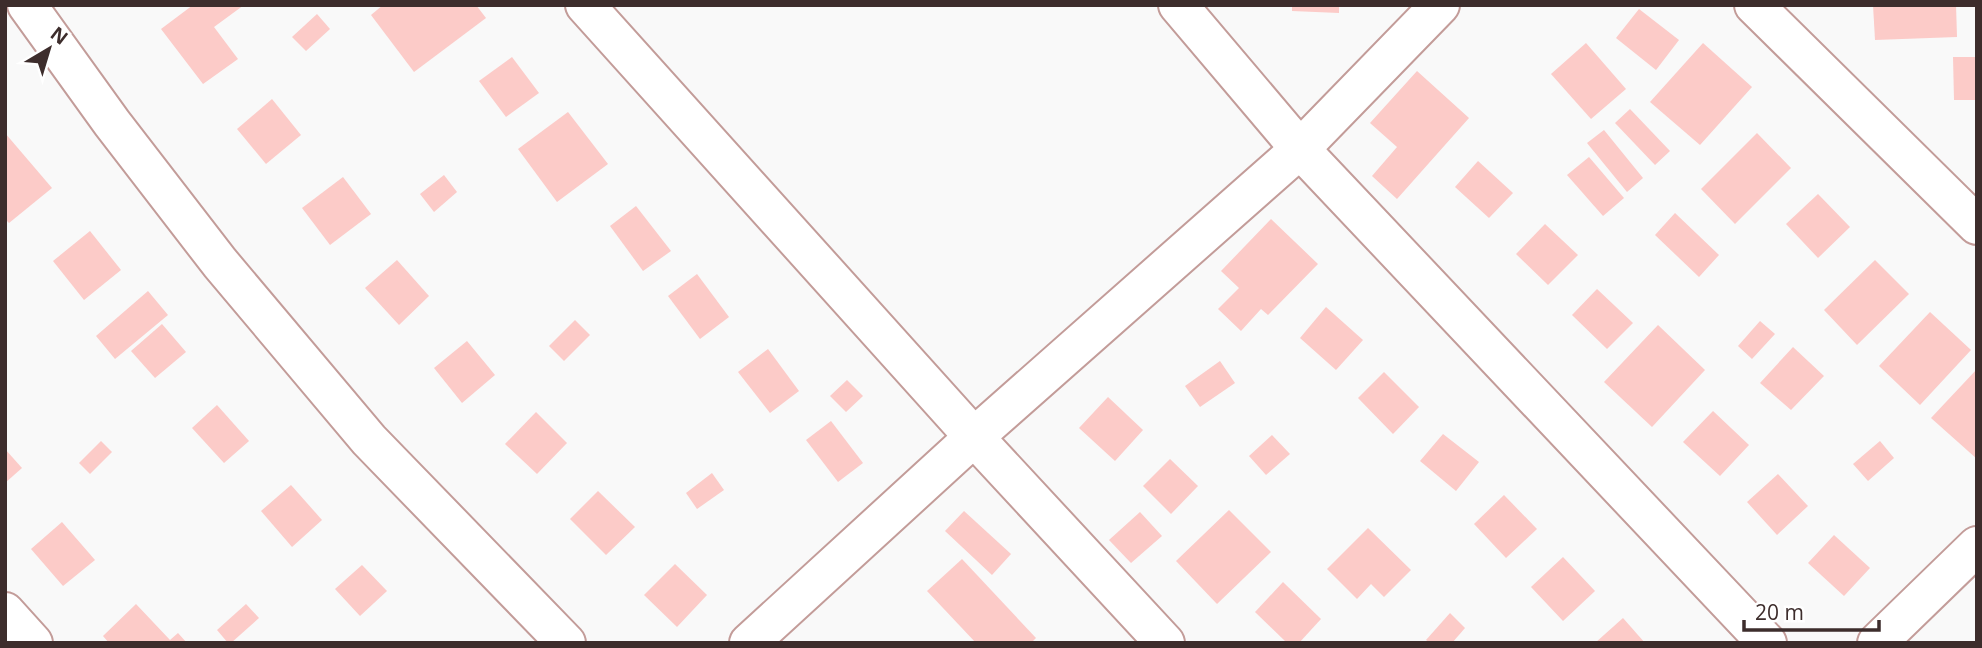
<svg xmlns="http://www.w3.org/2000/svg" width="1982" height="648" font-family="'Open Sans',sans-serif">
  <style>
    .building { fill: #fccbc8 }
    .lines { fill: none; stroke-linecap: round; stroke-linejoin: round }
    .minor-casing { stroke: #c39c99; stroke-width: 42 }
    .minor { stroke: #fff; stroke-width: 38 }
  </style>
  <rect width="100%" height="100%" fill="#f9f9f9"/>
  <g class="building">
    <polygon points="193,5 244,5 214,27 238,59 203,84 161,29"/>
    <polygon points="383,5 476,5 486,18 414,72 371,15"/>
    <polygon points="1292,5 1339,5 1339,13 1292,11"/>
    <polygon points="1873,5 1956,5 1957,37 1875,40"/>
    <polygon points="1639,9 1679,40 1656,70 1616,38"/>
    <polygon points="317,14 330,29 306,51 292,37"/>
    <polygon points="1586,43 1626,89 1591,119 1551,74"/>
    <polygon points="1703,43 1752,87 1700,145 1650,102"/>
    <polygon points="512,57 539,93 506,117 479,81"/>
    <polygon points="1953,57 1977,57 1977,100 1954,100"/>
    <polygon points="1417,71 1469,118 1397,199 1372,176 1397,147 1370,123"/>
    <polygon points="272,99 301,135 266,164 237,129"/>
    <polygon points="1630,109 1670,151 1655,165 1615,123"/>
    <polygon points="568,112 608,164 557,202 518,149"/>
    <polygon points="1604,130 1643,178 1627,192 1587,143"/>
    <polygon points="5,133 52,188 9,223 5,219"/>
    <polygon points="1757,133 1791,168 1735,224 1701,189"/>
    <polygon points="1589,157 1624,198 1603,216 1567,175"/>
    <polygon points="1478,161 1513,193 1489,218 1455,187"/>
    <polygon points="444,175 457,192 434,212 420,194"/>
    <polygon points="343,177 371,214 330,245 302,208"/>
    <polygon points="1818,194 1850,227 1818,258 1786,224"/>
    <polygon points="636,206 671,251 643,271 610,226"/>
    <polygon points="1675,213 1719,255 1699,277 1655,235"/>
    <polygon points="1271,219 1318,264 1268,315 1261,309 1241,331 1218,309 1239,288 1221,271"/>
    <polygon points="1545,224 1578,255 1548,285 1516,254"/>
    <polygon points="90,231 121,270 84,300 53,261"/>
    <polygon points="397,260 429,296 399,325 365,288"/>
    <polygon points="1875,260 1909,294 1857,345 1824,310"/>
    <polygon points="697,274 729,317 700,339 668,296"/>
    <polygon points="1597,289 1633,323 1607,349 1572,315"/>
    <polygon points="148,291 168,315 115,359 96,336"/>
    <polygon points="1326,307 1363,340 1336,370 1300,338"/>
    <polygon points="1930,312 1971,350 1920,405 1879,366"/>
    <polygon points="575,320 590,335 564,361 549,346"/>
    <polygon points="1760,321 1775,334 1752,359 1738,346"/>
    <polygon points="162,324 186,352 155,378 131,351"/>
    <polygon points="1658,325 1705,370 1652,427 1604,382"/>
    <polygon points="467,341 495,375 462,403 434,368"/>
    <polygon points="1793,347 1824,376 1791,410 1760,383"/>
    <polygon points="768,349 799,391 770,413 738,372"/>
    <polygon points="1220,361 1235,383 1200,407 1185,386"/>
    <polygon points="1977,369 1977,459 1931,418"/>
    <polygon points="1384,372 1419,407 1393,434 1358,398"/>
    <polygon points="847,380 863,396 846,412 830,396"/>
    <polygon points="1108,397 1143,430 1115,461 1079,428"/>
    <polygon points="217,405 249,441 224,463 192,428"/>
    <polygon points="1713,411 1749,445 1720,476 1683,442"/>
    <polygon points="536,412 567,443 537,474 505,444"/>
    <polygon points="831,421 863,463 838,482 806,440"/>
    <polygon points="1443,434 1479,462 1456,491 1420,461"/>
    <polygon points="1272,435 1290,454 1266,475 1249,456"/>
    <polygon points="101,441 112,452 90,474 79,463"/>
    <polygon points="1880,441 1894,458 1868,481 1853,464"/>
    <polygon points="5,449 22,468 5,483"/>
    <polygon points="1170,459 1198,486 1171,514 1143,486"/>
    <polygon points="712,473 724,490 697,509 686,493"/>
    <polygon points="1778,474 1808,506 1777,535 1747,502"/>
    <polygon points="291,485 322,520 292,547 261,511"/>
    <polygon points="598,491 635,527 606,555 570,519"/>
    <polygon points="1504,495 1537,529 1506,558 1474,524"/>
    <polygon points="1229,510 1271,552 1217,604 1176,561"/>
    <polygon points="964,511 1011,554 992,575 945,531"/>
    <polygon points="1140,512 1162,536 1131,563 1109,540"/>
    <polygon points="62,522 95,560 63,586 31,549"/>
    <polygon points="1368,528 1411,570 1384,597 1371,584 1357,599 1327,569"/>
    <polygon points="1834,535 1870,568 1844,596 1808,563"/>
    <polygon points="1563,557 1595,591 1563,621 1531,587"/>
    <polygon points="962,559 1036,638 1031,643 976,643 927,591"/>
    <polygon points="675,564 707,595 677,627 644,595"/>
    <polygon points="362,565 387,591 360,616 335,589"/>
    <polygon points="1283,582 1321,619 1299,643 1287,643 1255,612"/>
    <polygon points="136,604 170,640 178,633 187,643 109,643 103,636"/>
    <polygon points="246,604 259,618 231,643 228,643 217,630"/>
    <polygon points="1450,613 1465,628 1452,643 1430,643 1426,640"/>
    <polygon points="1623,618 1645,643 1595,643"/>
  </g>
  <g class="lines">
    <defs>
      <g id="minor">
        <polyline points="27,5 112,123 220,263 369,440 566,643"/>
        <polyline points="585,5 974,437 1165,643"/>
        <polyline points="1178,5 1300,149 1767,643"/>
        <polyline points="1754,5 1977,225"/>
        <polyline points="5,612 33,643"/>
        <polyline points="749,643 974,437 1300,149 1440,5"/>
        <polyline points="1877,643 1977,546"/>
      </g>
    </defs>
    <use href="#minor" class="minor-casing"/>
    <use href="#minor" class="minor"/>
  </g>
  <rect width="1982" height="648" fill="none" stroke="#3d2d2c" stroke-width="14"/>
  <g transform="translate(49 49) rotate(38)" stroke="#ffffff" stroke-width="5" paint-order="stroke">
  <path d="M0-5L12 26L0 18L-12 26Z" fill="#3d2d2c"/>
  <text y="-10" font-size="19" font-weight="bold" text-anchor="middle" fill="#3d2d2c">N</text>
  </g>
  <path d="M1744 620v10h135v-10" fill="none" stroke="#3d2d2c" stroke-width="3.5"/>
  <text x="1755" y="620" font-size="21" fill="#3d2d2c" stroke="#ffffff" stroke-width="5" paint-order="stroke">20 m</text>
</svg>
